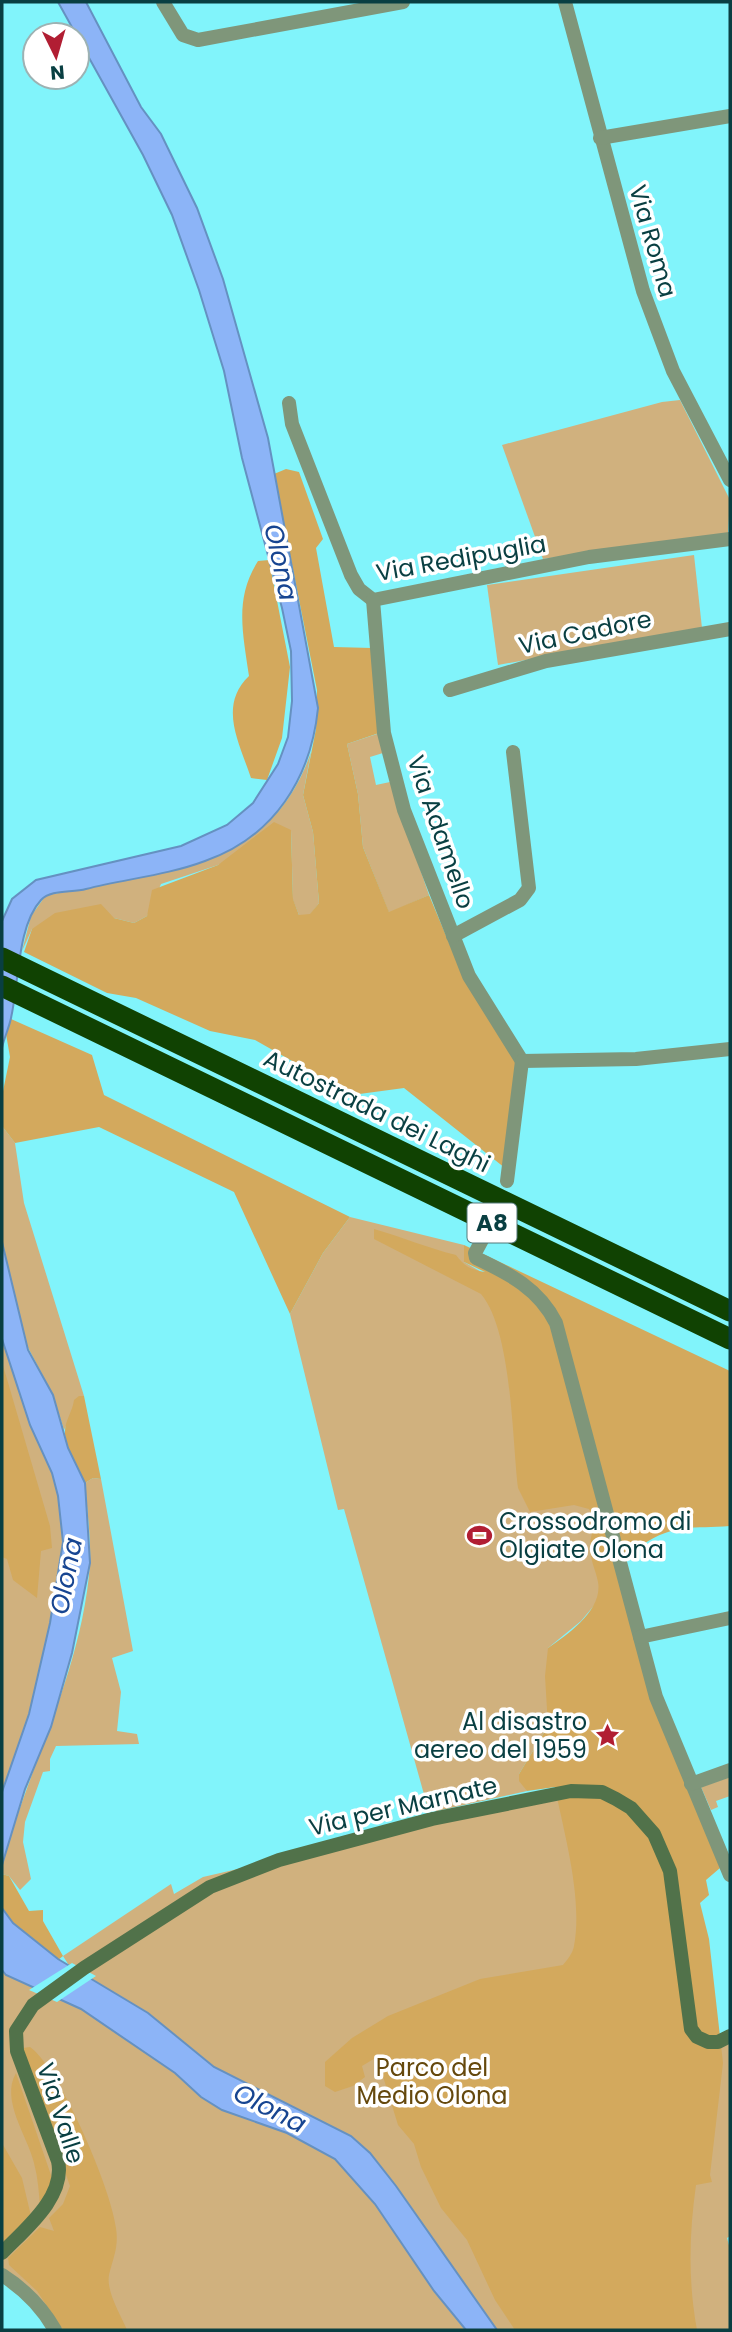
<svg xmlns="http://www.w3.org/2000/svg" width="732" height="2332" font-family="Poppins,sans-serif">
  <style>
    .green { fill: #d0b17e }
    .forest { fill: #d3a95d }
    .water { fill: #8cb4f7; stroke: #6591c1; stroke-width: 2 }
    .pier { fill: #81f4fb }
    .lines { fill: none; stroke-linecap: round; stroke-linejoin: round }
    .street { stroke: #7f967a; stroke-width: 14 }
    .secondary { stroke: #51724a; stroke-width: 14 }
    .highway { stroke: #104202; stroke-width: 21 }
    .labels { text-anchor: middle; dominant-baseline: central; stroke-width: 7; stroke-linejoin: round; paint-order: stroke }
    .shield { fill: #fff; stroke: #53797b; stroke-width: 2 }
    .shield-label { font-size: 23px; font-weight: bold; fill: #093f42 }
    .street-label { font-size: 24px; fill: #093f42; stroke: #fff }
    .poi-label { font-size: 24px; fill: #093f42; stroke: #fff; text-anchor: start }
    .park-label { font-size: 24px; fill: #65480c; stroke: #fff }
    .water-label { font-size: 26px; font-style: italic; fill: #174591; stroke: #fff }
  </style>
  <rect width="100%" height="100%" fill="#81f4fb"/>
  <g class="green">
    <polygon points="680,400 730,500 728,533 543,559 502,445 662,402"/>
    <polygon points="694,555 702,628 498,665 487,585"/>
    <polygon points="380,733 383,753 370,757 376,785 390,782 429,895 389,913 363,847 358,794 347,744"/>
    <path d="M311,752l-8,43 10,37 6,71 -9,12h-11l-6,-15 -2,-70 -73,35 -57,19 -14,32 -13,7 -20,-5 -82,11 -10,22 9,-35 15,-21c31,-4 60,-12 90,-19 84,-18 144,-35 175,-124z"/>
    <polygon points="2,1126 15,1143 24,1203 84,1396 75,1400 73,1411 64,1430 53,1395 24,1340 2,1242"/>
    <polygon points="350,1217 464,1245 464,1262 521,1295 617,1578 581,1621 548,1648 548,1726 519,1774 527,1791 437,1811 427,1805 344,1509 338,1510 290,1314 323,1253"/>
    <polygon points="2,1313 74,1544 2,1827"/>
    <path d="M93,1478l8,1 32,172 -21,7 9,34 -4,39 20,3 2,10 -83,2 -6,13v12l-7,1 -18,50 -2,20 8,37 -11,11 -11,-14 -7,-2v-9c27,-100 81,-196 88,-302 1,-26 -3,-53 -5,-80z"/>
    <polygon points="730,1777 730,1796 716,1801 718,1807 711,1810 701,1787"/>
    <polygon points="569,1793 680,2031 730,2042 730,2236 727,2238 730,2249 730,2330 47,2330 37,2311 2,2282 2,1951 70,1967 63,1956 171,1884 174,1894 203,1877"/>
  </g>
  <g class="forest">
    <polygon points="286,469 299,472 323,539 316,548 334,647 372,648 379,733 347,744 358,794 363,847 389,912 429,895 465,981 518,1063 505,1168 404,1088 352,1095 255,1040 210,1031 136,998 107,993 24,952 32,929 55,913 101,904 114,918 134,923 147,916 152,890 218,865 274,822 291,830 293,899 299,915 310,914 319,903 313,832 303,795 316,729 317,690 274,474"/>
    <path d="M269,560l21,107 -8,71 -15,42 -16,-2c-12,-36 -33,-72 -2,-102 -6,-43 -15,-77 9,-115z"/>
    <polygon points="11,1019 92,1055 104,1095 350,1217 323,1253 290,1314 234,1192 99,1127 15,1143 2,1126 2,1096 10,1057 6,1034"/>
    <path d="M374,1229c29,8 53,19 82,26 8,11 15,15 29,17l-21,-10v-17l266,126v155c-37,3 -55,-3 -88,19 -9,6 -15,9 -19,19l31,133 66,171 -14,12 3,15 -9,8 9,36 14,124 -13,112 2,7 -16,3c-7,50 -8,96 1,145h-182l-20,-30 -28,-60 -26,-32 -20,-41 -7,-23 -16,-19 -21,-68 -15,9 3,11 -12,9 -18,6 -10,-6v-24l27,-24 36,-22 92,-37 83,-14c4,-5 10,-12 11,-19 9,-48 -10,-112 -19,-159l-28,4 -8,-10v-7l29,-48 -3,-50 3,-28c20,-14 55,-38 50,-66 -2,-11 -7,-20 -8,-32 -1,-17 9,-24 -1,-41l-15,-4 -44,7 -12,-24c-6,-50 -6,-157 -37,-194l-107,-55z"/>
    <polygon points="2,1362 50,1526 52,1548 41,1551 37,1598 13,1580 7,1559 2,1557"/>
    <path d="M79,1396h5l17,83 -8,-1 -8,5c-7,-15 -21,-35 -20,-52 0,-10 8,-21 9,-31z"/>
    <polygon points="2,1874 9,1876 29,1911 43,1910 43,1921 63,1956 58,1960 13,1923 2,1908"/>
    <path d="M30,2047c30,21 82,144 86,181 3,19 -3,30 -7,47 -3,17 12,40 18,55h-64l-26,-39 -28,-26 -1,-7 32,-31 14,4 -5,-13 14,-14 7,-18 -43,-119 -4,-19z"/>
    <path d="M16,2073l37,108 -13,27c-1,-15 -2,-30 -6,-45 -6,-26 -34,-63 -18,-90z"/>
    <polygon points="2,2143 22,2178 31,2216 2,2247"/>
  </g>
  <g class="water">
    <path d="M58,2h28l55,105 20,27 36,74 26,71 45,159 50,270c-7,70 -44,129 -113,153 -37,14 -80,18 -119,28 -14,4 -35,0 -45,11 -24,26 -22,84 -30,118 -2,10 -7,20 -9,30v-127l10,-22 24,-19 145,-34 46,-21 26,-22 25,-39 10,-27 4,-36 -1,-50 -9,-43 -40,-150 -18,-87 -25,-81 -27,-75 -29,-60z"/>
    <polygon points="2,1242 28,1350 53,1395 68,1448 85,1483 90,1563 72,1653 51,1727 25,1789 2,1865 2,1792 29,1714 50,1623 63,1542 58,1496 52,1473 30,1425 2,1339"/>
    <polygon points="2,1908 13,1923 58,1959 148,2013 214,2067 351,2136 370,2153 396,2186 497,2330 466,2330 434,2291 375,2204 335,2159 287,2133 222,2110 201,2097 175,2073 81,2009 6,1975 2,1970"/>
  </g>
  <polygon class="pier" points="72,1963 96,1976 57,2002 29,1990"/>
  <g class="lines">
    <g class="street">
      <polyline points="163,2 183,35 198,40 403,2"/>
      <polyline points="565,2 643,291 673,371 730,480"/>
      <polyline points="600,138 730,116"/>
      <polyline points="289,403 292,424 351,575 359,589 373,600 589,557 730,539"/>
      <polyline points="373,600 384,733 404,810 469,976 522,1061"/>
      <polyline points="450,690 546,661 730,629"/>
      <polyline points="453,936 520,900 529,888 513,752"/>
      <polyline points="522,1061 636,1059 730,1049"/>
      <polyline points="507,1181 522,1061"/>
      <path d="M482,1240l-7,13 1,5c34,16 63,31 80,65l100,374 74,178"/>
      <polyline points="640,1637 730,1618"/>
      <polyline points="691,1784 730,1770"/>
      <path d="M2,2275c22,14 40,32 53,55"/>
    </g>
    <path class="secondary" d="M2,2253c22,-23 64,-56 56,-92l-41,-110 -1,-20 17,-26 51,-37 126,-81 69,-27 153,-41 139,-28 31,1 14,7 15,9 23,26 16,37 21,158 6,8 11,5h10l12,-6"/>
    <g class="highway">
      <polyline points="2,958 730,1311"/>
      <polyline points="2,986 730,1339"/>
    </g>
  </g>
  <defs>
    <symbol id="stadium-bare" viewBox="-9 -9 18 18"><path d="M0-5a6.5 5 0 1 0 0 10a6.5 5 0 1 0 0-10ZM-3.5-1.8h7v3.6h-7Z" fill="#b11e33" stroke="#fff" stroke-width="2.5" paint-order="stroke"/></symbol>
    <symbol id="sight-bare" viewBox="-9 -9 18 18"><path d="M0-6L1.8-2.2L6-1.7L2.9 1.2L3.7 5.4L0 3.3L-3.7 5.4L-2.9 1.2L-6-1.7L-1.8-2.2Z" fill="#b11e33" stroke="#fff" stroke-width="2.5" paint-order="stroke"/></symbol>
  </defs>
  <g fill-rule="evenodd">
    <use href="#stadium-bare" x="462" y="1518" width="35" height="35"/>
    <use href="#sight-bare" x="590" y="1718" width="35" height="35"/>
  </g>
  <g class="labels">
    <rect class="shield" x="467.5" y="1203.5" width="49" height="39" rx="5"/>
    <g class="shield-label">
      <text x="492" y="1223">A8</text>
    </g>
    <g class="street-label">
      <text transform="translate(653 241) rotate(74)">Via Roma</text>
      <text transform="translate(461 558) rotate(-10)">Via Redipuglia</text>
      <text transform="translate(585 632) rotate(-12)">Via Cadore</text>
      <text transform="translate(441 832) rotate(71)">Via Adamello</text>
      <text transform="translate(377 1111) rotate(26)">Autostrada dei Laghi</text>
      <text transform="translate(403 1806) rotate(-13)">Via per Marnate</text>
      <text transform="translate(61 2113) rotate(72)">Via Valle</text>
    </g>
    <g class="poi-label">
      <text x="499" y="1521">Crossodromo di<tspan x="499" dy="28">Olgiate Olona</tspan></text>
      <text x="587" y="1721" text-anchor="end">Al disastro<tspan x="587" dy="28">aereo del 1959</tspan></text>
    </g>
    <g class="park-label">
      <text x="432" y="2067">Parco del<tspan x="432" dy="28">Medio Olona</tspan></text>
    </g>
    <g class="water-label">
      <text transform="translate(281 562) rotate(78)">Olona</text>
      <text transform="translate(66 1576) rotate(-79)">Olona</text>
      <text transform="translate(270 2108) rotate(27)">Olona</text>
    </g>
  </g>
  <rect width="732" height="2332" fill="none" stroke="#093f42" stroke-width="7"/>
  <g transform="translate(56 56) rotate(175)"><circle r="33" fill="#ffffff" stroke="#9db2b3" stroke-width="2"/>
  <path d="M0-5L12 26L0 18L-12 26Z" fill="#b11e33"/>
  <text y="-10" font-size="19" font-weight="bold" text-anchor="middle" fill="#093f42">N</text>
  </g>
</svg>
